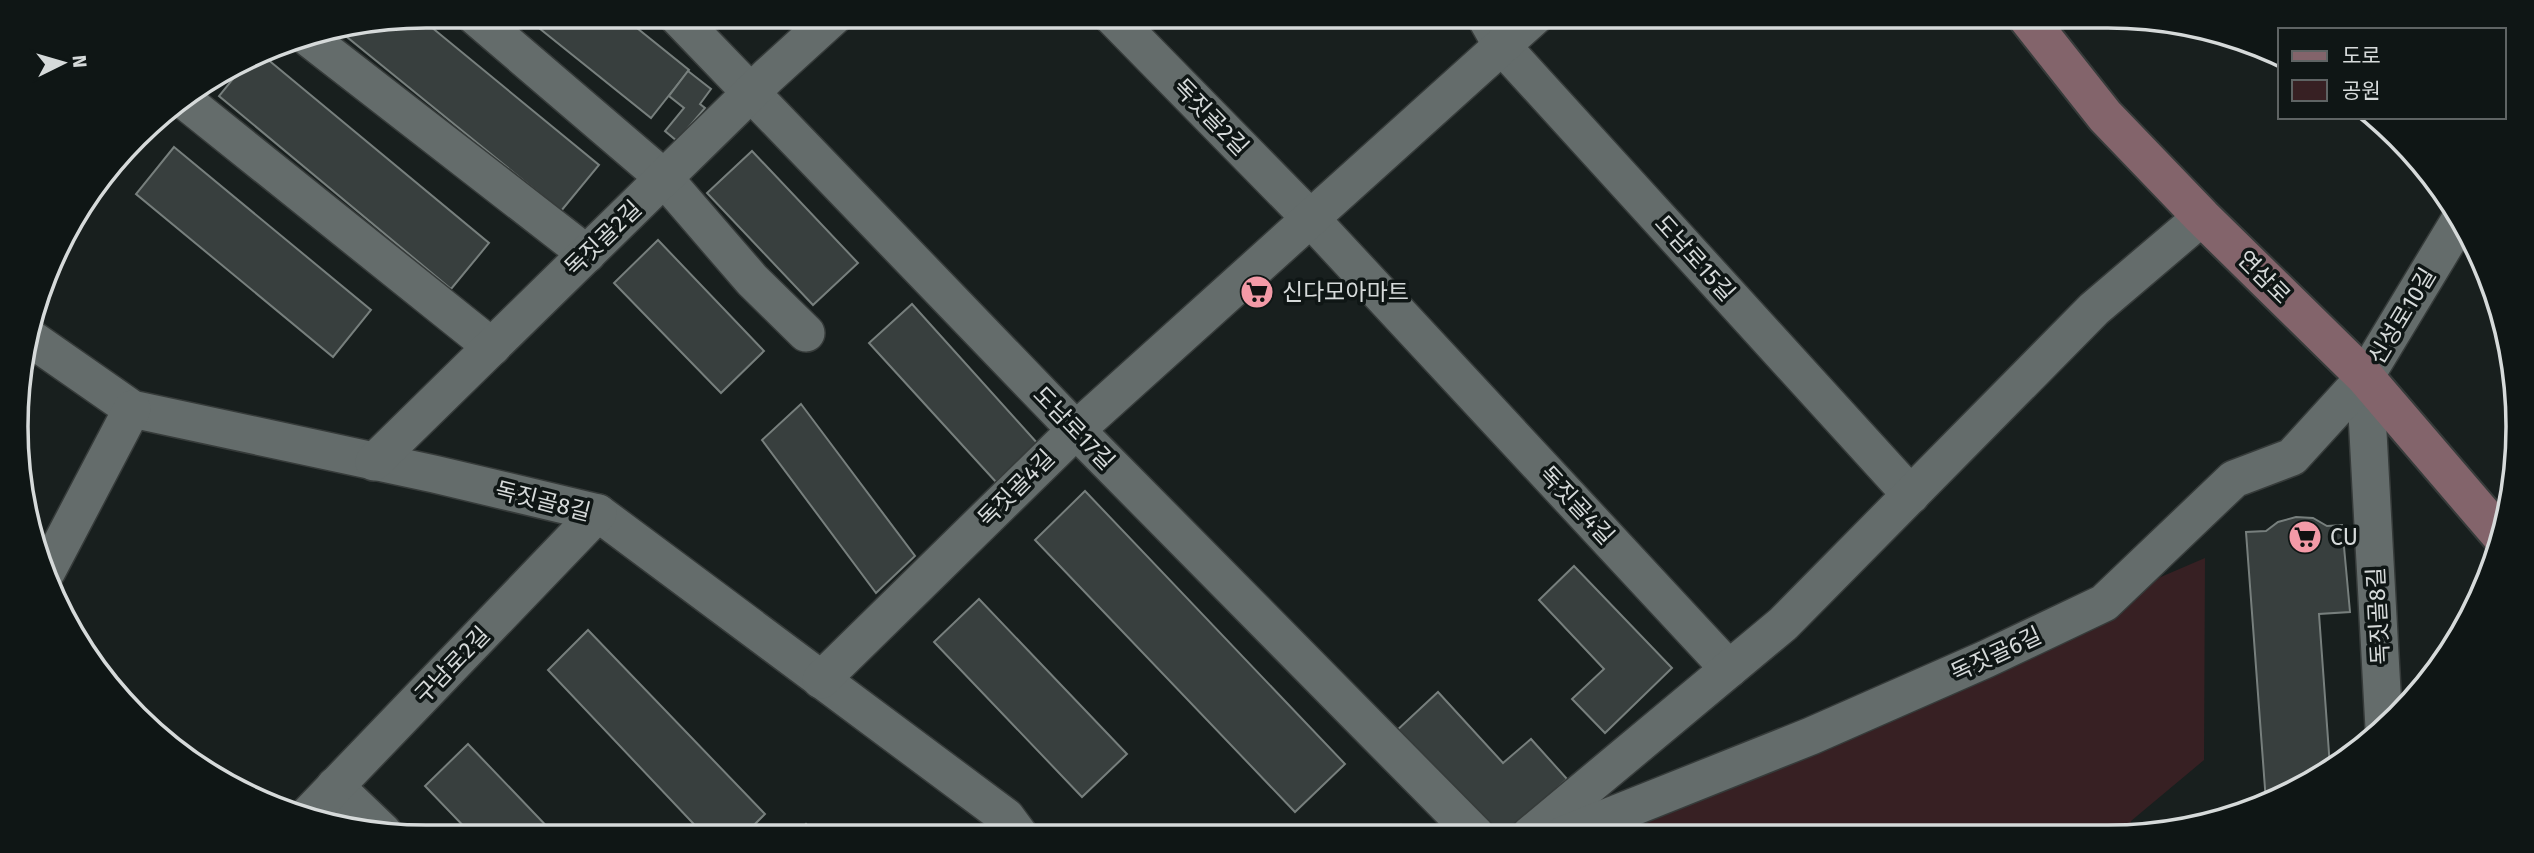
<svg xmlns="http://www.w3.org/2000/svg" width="2534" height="853" font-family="'Fira Sans','Noto Sans KR',sans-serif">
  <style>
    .green { fill: #372023 }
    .building { fill: #383f3e; stroke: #777f7d; stroke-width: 2 }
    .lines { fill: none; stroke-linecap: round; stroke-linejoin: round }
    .minor-casing { stroke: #363b3a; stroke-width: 40 }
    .secondary-casing { stroke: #363b3a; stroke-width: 42 }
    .minor { stroke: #646c6b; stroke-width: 37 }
    .secondary { stroke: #83646b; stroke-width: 38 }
    .labels { text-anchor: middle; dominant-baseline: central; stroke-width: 7; stroke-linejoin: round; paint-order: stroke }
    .street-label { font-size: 23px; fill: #d6dada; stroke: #0f1615 }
    .poi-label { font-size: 23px; fill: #d6dada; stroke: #0f1615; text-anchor: start }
    .rim { fill: none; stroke: #d6dada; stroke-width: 3.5 }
  </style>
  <rect width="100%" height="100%" fill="#181f1e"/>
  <polygon class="green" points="2205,558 2204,760 2131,821 2129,834 1559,835"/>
  <g class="building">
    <polygon points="524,16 622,16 689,70 651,118"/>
    <polygon points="419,17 599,165 561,211 342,33"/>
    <polygon points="260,53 489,243 451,289 219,96 249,59"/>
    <polygon points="688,71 711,89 700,104 705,108 677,141 665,131 684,108 669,96"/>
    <polygon points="174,147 371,310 333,357 136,194"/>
    <polygon points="752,151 858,263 813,305 707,193"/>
    <polygon points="658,240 764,351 721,393 614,283"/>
    <polygon points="912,304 1038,444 996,482 869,343"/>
    <polygon points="801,404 915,556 876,593 762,440"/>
    <polygon points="1085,491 1345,764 1295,812 1035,540"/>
    <polygon points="2296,517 2313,518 2327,526 2342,525 2350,612 2319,614 2330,767 2289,795 2266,802 2246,532 2266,531 2278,522"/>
    <polygon points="1574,566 1672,668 1605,733 1572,699 1604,669 1539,600"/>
    <polygon points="979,599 1127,754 1082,797 934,642"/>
    <polygon points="588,630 765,814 742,837 706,837 548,670"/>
    <polygon points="1438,692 1503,763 1531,739 1567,779 1510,833 1486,833 1395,732"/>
    <polygon points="468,744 557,837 474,837 425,786"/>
    <polygon points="806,824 818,836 794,836"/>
    <polygon points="1401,825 1411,835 1391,835"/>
  </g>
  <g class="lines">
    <defs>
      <g id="minor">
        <polyline points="475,16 664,178 752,280 806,333"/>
        <polyline points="677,16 1076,430 1476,835"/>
        <polyline points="1112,16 1310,218 1729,669"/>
        <polyline points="1485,16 1502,46 1911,495"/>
        <polyline points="310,39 587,254"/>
        <polyline points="184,100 492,347"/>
        <polyline points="30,338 132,409 434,474 598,513 1006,817 1020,836"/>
        <polyline points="2365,377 2384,728"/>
        <polyline points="374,462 768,76 834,16"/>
        <polyline points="47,571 132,409"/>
        <polyline points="821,680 1076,430 1535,16"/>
        <polyline points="335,786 383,832"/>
        <polyline points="306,817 598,513"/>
        <polyline points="1530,835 1783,624 2094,309 2202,217"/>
        <polyline points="1563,835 1811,736 1986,659 2104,603 2234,479 2292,457 2365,377 2461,218"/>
      </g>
      <polyline id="secondary" points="2026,16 2105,116 2202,217 2365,377 2502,537"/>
    </defs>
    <use href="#minor" class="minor-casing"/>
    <use href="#secondary" class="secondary-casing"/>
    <use href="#minor" class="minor"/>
    <use href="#secondary" class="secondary"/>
  </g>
  <defs>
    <symbol id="supermarket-disc" viewBox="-11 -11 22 22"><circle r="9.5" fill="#f39aa7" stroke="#0f1615"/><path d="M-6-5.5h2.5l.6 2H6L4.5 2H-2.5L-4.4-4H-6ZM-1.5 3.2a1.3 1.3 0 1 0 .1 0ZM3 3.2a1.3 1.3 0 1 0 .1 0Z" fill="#111"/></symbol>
  </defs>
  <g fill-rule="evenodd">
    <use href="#supermarket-disc" x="1238" y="273" width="38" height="38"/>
    <use href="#supermarket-disc" x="2286" y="518" width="38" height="38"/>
  </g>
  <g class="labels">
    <g class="street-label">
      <text transform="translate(1211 117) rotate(46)">독짓골2길</text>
      <text transform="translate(603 238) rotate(-44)">독짓골2길</text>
      <text transform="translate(1695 258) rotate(48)">도남로15길</text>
      <text transform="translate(2264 277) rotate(45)">연삼로</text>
      <text transform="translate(2402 316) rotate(-59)">신성로10길</text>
      <text transform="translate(1074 428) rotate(46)">도남로17길</text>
      <text transform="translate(1016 488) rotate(-45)">독짓골4길</text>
      <text transform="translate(543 501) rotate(14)">독짓골8길</text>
      <text transform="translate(1577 505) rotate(47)">독짓골4길</text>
      <text transform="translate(2378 616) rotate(-93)">독짓골8길</text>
      <text transform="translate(1996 654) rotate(-25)">독짓골6길</text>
      <text transform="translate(452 665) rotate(-46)">구남로2길</text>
    </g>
    <g class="poi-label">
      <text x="1282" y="292">신다모아마트</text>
      <text x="2330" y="537">CU</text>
    </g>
  </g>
  <path d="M0 0H2534V853H0ZM426 28H2108A398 398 0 0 1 2506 426V427A398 398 0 0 1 2108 825H426A398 398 0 0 1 28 427V426A398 398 0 0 1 426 28Z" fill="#0f1615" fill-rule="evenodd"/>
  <path class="rim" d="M426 28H2108A398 398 0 0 1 2506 426V427A398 398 0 0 1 2108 825H426A398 398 0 0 1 28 427V426A398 398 0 0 1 426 28Z"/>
  <rect x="2278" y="28" width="228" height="91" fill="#0f1615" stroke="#5f6464" stroke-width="2"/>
  <rect x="2292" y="51" width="35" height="10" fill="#83646b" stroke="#5f6464" stroke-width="2"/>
  <text x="2342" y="63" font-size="21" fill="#d6dada">도로</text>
  <rect x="2292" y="80" width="35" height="21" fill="#372023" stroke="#5f6464" stroke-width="2"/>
  <text x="2342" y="98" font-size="21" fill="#d6dada">공원</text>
  <g transform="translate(63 63) rotate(85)" stroke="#0f1615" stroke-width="5" paint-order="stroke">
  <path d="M0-5L12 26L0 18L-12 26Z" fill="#d6dada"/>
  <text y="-10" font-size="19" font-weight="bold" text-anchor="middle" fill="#d6dada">N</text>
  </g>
</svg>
